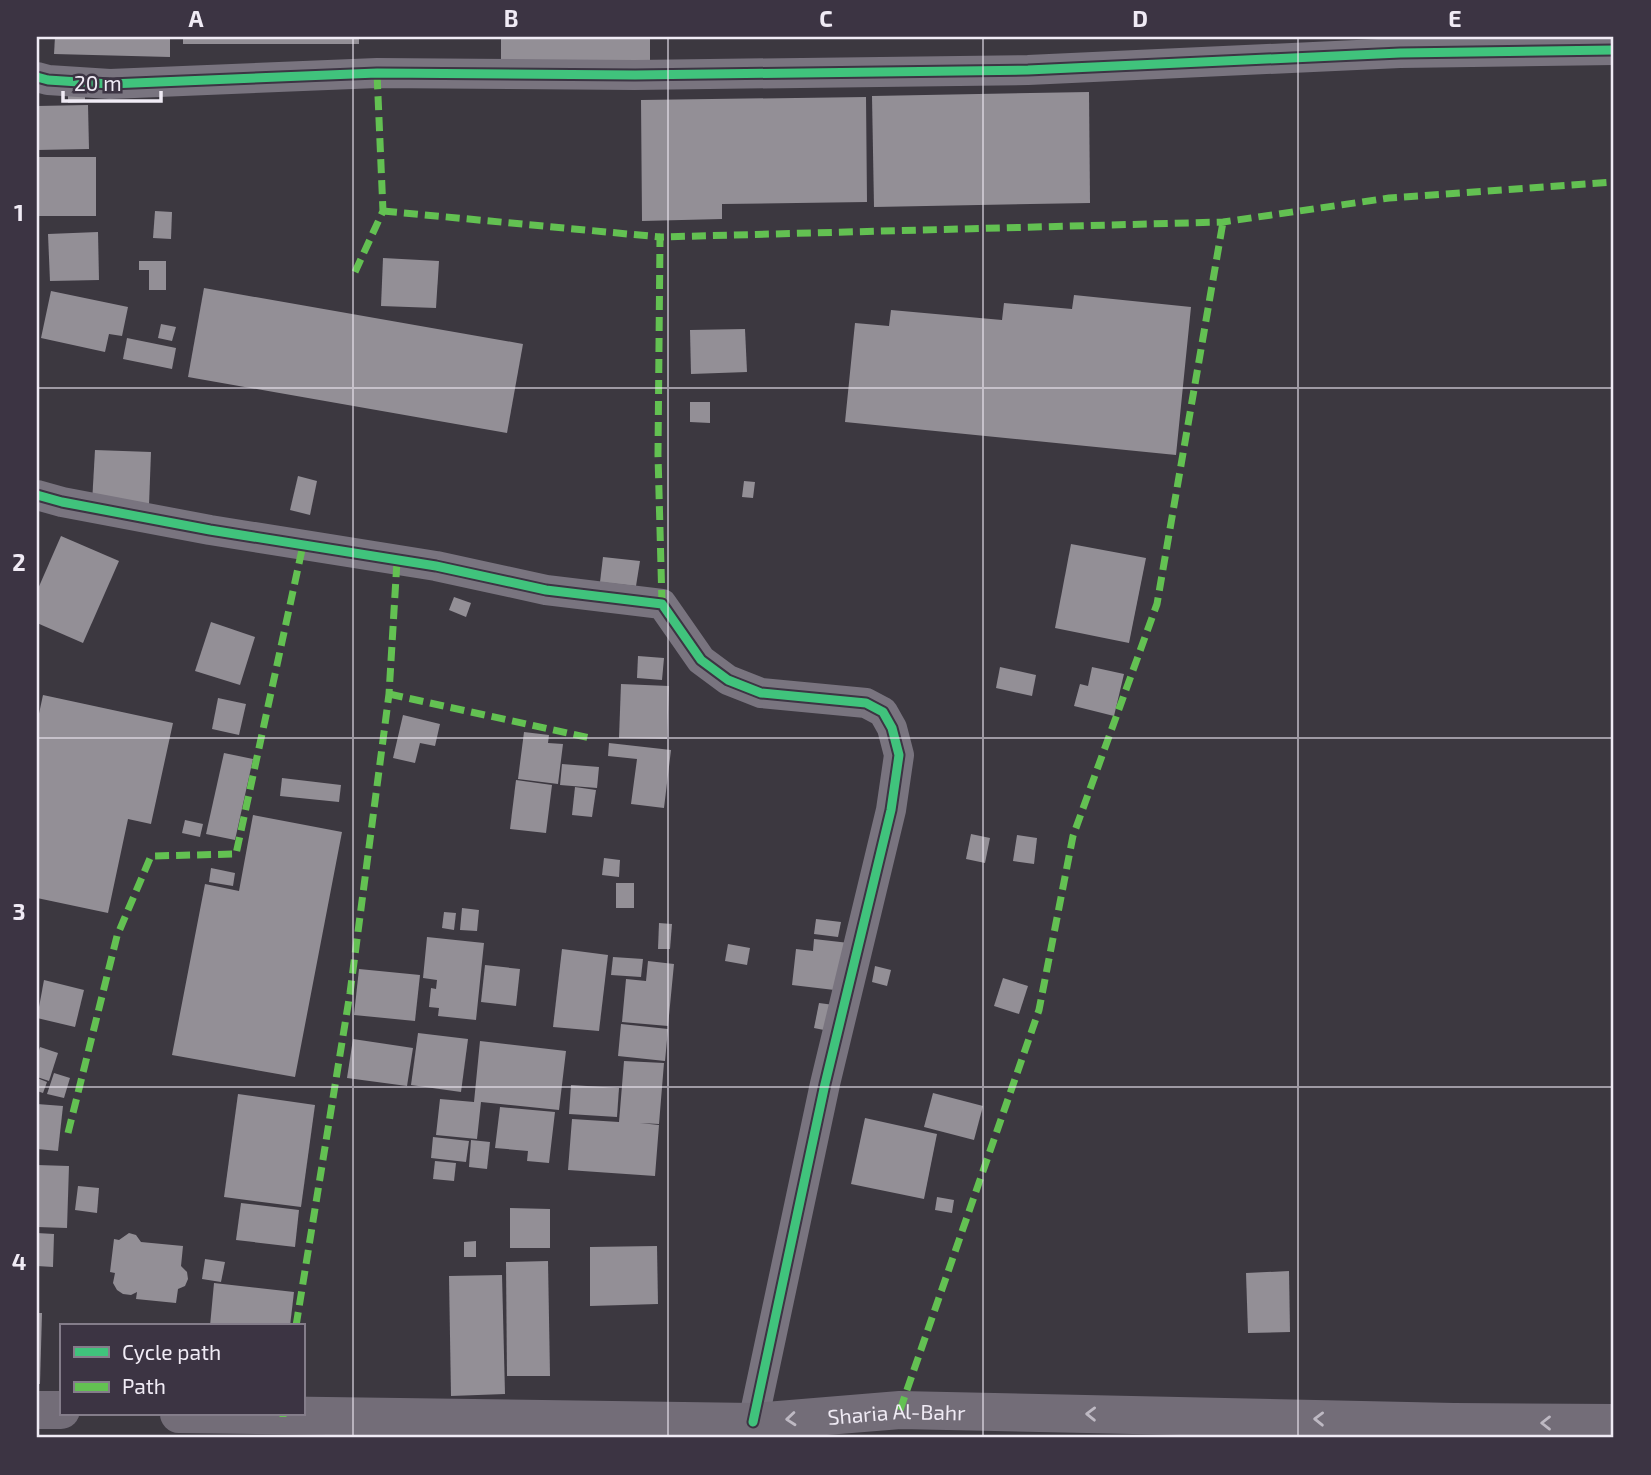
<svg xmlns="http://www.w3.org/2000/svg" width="1651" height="1475" font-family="'Exo 2',sans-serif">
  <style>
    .building { fill: #938f96 }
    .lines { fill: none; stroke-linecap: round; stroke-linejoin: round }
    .street { stroke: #79747f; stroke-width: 30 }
    .secondary { stroke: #736d78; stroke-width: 38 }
    .quiet { stroke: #63c152; stroke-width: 7; stroke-dasharray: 14 7; stroke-linecap: butt }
    .cycleway-casing { stroke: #3c3443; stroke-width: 13 }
    .cycleway { stroke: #40c37c; stroke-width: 9 }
    .oneway { stroke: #beb9c3 }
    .grid { fill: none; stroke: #f0ebf5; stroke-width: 2; stroke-opacity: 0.55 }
    .labels { text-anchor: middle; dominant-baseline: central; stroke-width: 7; stroke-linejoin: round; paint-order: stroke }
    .street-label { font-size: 21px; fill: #f0ebf5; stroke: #3c3443 }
    .neatline { fill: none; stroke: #f0ebf5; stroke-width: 2.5 }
    .grid-label { font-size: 23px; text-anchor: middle; font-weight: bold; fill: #f0ebf5 }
  </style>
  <rect width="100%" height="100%" fill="#3c3840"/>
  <g class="building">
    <polygon points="55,37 170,37 170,57 54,54"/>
    <rect x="183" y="37" width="176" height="7"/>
    <polygon points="501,37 650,37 650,62 501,64"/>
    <polygon points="68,91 85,91 85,102 68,103"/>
    <polygon points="1089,92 1090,203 874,207 872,96"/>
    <polygon points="866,97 867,202 722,204 722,219 642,221 641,100"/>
    <polygon points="88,105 89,149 37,150 37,106"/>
    <rect x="37" y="157" width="59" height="59"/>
    <polygon points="155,211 172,212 171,239 153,238"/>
    <polygon points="98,232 99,280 50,281 48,234"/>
    <polygon points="383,258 439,261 436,308 381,306"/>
    <polygon points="139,261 166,261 166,290 149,290 149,270 139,270"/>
    <polygon points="204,288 523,344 507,433 188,377"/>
    <polygon points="51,291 128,307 122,336 109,334 105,352 41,338"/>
    <polygon points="1074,295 1191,307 1176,455 845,422 855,323 889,326 891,310 1002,320 1004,303 1072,309"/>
    <polygon points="161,324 176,327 172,341 158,338"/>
    <polygon points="745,329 747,372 691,374 690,330"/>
    <polygon points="127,338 176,348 172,369 123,359"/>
    <polygon points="690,402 710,402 710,423 690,422"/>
    <polygon points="95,450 151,452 149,505 92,503"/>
    <polygon points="298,476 317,481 310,515 290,510"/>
    <polygon points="744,481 755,482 753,498 742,497"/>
    <polygon points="61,536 119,561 83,643 37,623 37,591"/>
    <polygon points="1071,544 1146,558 1129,643 1055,628"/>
    <polygon points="603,557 640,561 636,586 600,582"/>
    <polygon points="454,597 471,603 466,617 449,610"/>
    <polygon points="211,622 255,637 240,685 195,671"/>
    <polygon points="638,656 664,658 662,680 637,678"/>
    <polygon points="1000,667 1036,675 1032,696 996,688"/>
    <polygon points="1092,667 1124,674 1114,716 1074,706 1080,684 1088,686"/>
    <polygon points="621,684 669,686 667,739 619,738"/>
    <polygon points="43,695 173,723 151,824 128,819 108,913 37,898 37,723"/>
    <polygon points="218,698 246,704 239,735 212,729"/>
    <polygon points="403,715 440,724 435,746 420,743 415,763 393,758"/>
    <polygon points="524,732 549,735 548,743 563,744 558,784 518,779"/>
    <polygon points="609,743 671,750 664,808 631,804 637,759 608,756"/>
    <polygon points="224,753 253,759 235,840 206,834"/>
    <polygon points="562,764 599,767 597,788 560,785"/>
    <polygon points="282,778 341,785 339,802 280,796"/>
    <polygon points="516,780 552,785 546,833 510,829"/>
    <polygon points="575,787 596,790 592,817 572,815"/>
    <polygon points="253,815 342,832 295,1077 172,1055 205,884 239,891"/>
    <polygon points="185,820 203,824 200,837 182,833"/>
    <polygon points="971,834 990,838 985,863 966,859"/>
    <polygon points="1017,835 1037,838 1034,864 1013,861"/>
    <polygon points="604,858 620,860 619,877 602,875"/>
    <polygon points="211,868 235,873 233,886 209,882"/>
    <rect x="616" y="883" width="18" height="25"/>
    <polygon points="462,908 479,910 477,931 460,930"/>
    <polygon points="444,912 456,913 454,930 442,928"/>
    <polygon points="816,919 841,922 838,937 814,934"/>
    <polygon points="659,923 672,924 670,949 658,949"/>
    <polygon points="427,937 484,943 476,1020 438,1016 439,1008 429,1007 431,988 436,989 437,980 423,978"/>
    <polygon points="814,939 849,943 843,991 792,985 796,949 813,951"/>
    <polygon points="728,944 750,948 747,965 725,961"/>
    <polygon points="562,949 608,955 599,1031 553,1027"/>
    <polygon points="613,957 643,959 641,977 611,975"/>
    <polygon points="648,961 674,964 668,1026 622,1022 626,979 646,981"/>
    <polygon points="485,965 520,969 516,1006 481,1002"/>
    <polygon points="875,966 891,970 887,986 872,982"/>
    <polygon points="359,969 420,975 415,1021 354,1015"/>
    <polygon points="1003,978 1028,986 1019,1014 994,1006"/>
    <polygon points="44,980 84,990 75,1027 37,1018"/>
    <polygon points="819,1003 834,1005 829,1031 814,1028"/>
    <polygon points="621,1024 668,1029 665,1061 618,1056"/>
    <polygon points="418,1033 468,1039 461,1092 411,1085"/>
    <polygon points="353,1039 413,1048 407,1086 347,1078"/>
    <polygon points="480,1041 566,1051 559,1110 481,1102 477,1139 436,1135 440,1099 474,1102"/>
    <polygon points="40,1047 58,1053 49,1081 37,1077 37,1057"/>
    <polygon points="624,1061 664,1063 659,1124 640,1123 659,1125 655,1176 568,1170 572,1119 619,1122"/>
    <polygon points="54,1073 70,1078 64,1098 47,1094"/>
    <polygon points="37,1078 47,1082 43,1093 37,1091"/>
    <polygon points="571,1085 619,1088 617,1117 569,1114"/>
    <polygon points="933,1093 983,1106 974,1140 924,1127"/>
    <polygon points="238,1094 315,1105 301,1207 224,1197"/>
    <polygon points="37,1104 63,1106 58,1151 37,1149"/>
    <polygon points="500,1107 555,1112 549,1163 527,1161 528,1151 495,1148"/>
    <polygon points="865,1118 937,1134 924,1199 851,1184"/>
    <polygon points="433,1137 469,1141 466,1162 431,1158"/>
    <polygon points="471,1140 490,1142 487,1169 469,1167"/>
    <polygon points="435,1161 456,1163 454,1181 433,1179"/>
    <polygon points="37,1165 69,1166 67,1228 37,1227"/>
    <polygon points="78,1186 99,1188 97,1213 75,1210"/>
    <polygon points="937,1197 954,1200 952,1213 935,1210"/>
    <polygon points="241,1203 299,1210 295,1247 236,1240"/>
    <polygon points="510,1208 550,1209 550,1248 510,1248"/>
    <polygon points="37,1233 54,1234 53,1267 37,1266"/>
    <polygon points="129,1233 136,1235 141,1242 183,1246 181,1266 187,1272 188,1279 185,1286 178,1289 176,1303 136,1299 137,1292 131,1295 123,1294 117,1290 113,1283 115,1273 110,1272 114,1239 119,1240"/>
    <polygon points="476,1241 476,1257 464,1257 464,1242"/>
    <polygon points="657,1246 658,1304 590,1306 590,1247"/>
    <polygon points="205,1259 225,1262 221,1282 202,1279"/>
    <polygon points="548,1261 550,1376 507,1376 506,1262"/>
    <polygon points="1289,1271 1290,1332 1248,1333 1246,1273"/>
    <polygon points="502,1275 505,1394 451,1396 449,1276"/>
    <polygon points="214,1283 294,1292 290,1326 210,1326"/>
    <polygon points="37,1313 42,1313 40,1384 37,1384"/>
  </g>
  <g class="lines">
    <g class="street">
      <polyline points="37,77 48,80 110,84 377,73 635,75 1028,70 1400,53 1614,50"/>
      <polyline points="37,495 62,502 210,530 436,566 546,590 662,604 701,660 728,680 761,693 866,703 883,712 892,728 899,755 891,810 825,1084 753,1422"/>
    </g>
    <g class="secondary">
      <polyline points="37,1410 61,1410"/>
      <path id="s1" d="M179,1414l574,8 147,-12 554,12 160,1"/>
    </g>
    <g class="quiet">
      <polyline points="383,211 660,237"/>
      <polyline points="355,272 383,211 377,73"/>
      <polyline points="662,604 658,455 660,237 1223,222 1389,198 1614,182"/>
      <polyline points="389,694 590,738"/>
      <polyline points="68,1133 117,936 151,856 236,854 303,545"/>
      <polyline points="296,1326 350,993 389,694 397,561"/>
      <polyline points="900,1410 1039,1010 1073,836 1157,604 1223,222"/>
      <polyline points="283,1417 283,1414"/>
    </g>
    <defs>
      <g id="cycleway">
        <polyline points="37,77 48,80 110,84 377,73 635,75 1028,70 1400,53 1614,50"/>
        <polyline points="37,495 62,502 210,530 436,566 546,590 662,604 701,660 728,680 761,693 866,703 883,712 892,728 899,755 891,810 825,1084 753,1422"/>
      </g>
    </defs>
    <use href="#cycleway" class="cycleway-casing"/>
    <use href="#cycleway" class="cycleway"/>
  </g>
  <defs><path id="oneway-chevron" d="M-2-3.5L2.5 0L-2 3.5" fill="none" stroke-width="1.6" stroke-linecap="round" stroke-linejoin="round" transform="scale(1.75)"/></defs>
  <g class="oneway">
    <use href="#oneway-chevron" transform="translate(1091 1414) rotate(-179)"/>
    <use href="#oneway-chevron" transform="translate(791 1419) rotate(175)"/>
    <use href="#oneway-chevron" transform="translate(1319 1419) rotate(-179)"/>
    <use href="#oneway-chevron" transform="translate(1546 1423) rotate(-180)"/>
  </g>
  <path class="grid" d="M353,37v1401M668,37v1401M983,37v1401M1298,37v1401M37,388h1577M37,738h1577M37,1087h1577"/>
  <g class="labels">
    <g class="street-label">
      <text stroke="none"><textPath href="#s1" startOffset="718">Sharia Al-Bahr</textPath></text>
    </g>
  </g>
  <rect width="1651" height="1475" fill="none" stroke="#3c3443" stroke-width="77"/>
  <rect x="60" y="1324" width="245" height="91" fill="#3c3443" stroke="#847d8a" stroke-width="2"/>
  <rect x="74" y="1347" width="35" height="10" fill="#40c37c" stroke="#847d8a" stroke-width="2"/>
  <text x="122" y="1360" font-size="21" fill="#f0ebf5">Cycle path</text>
  <rect x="74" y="1382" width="35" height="10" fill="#63c152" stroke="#847d8a" stroke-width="2"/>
  <text x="122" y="1394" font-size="21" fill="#f0ebf5">Path</text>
  <path d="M63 91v10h98v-10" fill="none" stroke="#f0ebf5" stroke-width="3.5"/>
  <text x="74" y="91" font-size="21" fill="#f0ebf5" stroke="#3c3443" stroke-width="5" paint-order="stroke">20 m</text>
  <rect x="38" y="38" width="1574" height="1398" class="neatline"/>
  <g class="grid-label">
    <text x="196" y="27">A</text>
    <text x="511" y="27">B</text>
    <text x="826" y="27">C</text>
    <text x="1140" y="27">D</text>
    <text x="1455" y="27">E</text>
    <text x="19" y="221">1</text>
    <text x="19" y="571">2</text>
    <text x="19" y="920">3</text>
    <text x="19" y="1270">4</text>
  </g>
</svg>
